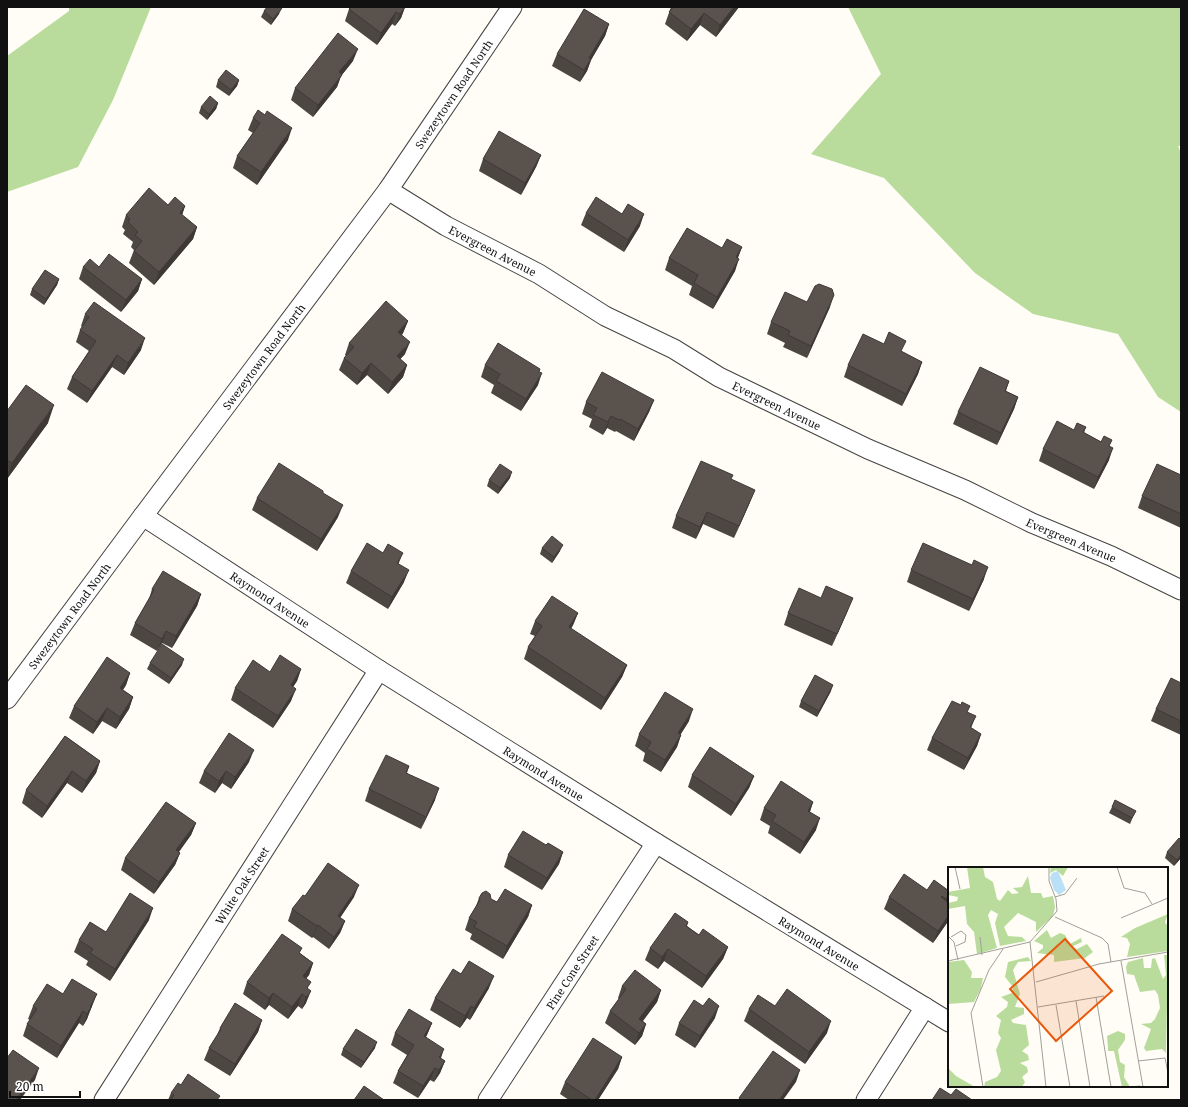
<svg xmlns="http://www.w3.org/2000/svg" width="1188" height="1107" font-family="'Noto Serif',serif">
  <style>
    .forest { fill: #b9dc9c }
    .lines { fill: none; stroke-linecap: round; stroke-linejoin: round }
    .minor-casing { stroke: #444; stroke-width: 21 }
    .minor { stroke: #fff; stroke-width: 19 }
    .wall { fill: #4d4742 }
    .shaded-wall { fill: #3f3936 }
    .building { fill: #5a524d; stroke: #3f3936 }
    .labels { text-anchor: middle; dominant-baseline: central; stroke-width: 4; stroke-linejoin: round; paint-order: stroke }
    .street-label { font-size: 11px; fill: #111; stroke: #fff }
    .inset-road { fill: none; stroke: #a09f9a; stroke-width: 1 }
    .view { fill: #e8590c; fill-opacity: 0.15; stroke: #e8590c; stroke-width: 2 }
    .inset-edge { fill: none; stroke: #111; stroke-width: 2 }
  </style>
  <rect width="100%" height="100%" fill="#fffdf5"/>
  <g class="forest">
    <polygon points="69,7 151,7 113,100 78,167 7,192 7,56 69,11"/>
    <polygon points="848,7 1181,7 1181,146 1178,146 1181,153 1181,412 1158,397 1118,334 1033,314 975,273 884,178 811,154 881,74"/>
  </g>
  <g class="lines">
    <defs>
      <g id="minor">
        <path id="s1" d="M388,190l58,36 93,48 66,42 69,33 45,28 149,72 97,41 67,33 79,33 70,34"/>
        <path id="s2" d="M143,516l236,154 277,173 293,179"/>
        <path id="s3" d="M7,699l136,-183 245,-326 124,-183"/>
        <path id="s4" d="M104,1100l275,-430"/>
        <path id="s5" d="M488,1100l168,-257"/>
        <polyline points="866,1100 925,1007"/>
      </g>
    </defs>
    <use href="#minor" class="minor-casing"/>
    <use href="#minor" class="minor"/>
  </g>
  <g class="wall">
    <polygon points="405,7 401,18 395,26 392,24 377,45 345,21 349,9"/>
    <polygon points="671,7 739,7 716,37 700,25 687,41 665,24"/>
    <polygon points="264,11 279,14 271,25 261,17"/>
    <polygon points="609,24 605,36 591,60 587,71 580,82 552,66 557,54"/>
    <polygon points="353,61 341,76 337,87 313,117 291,100 295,88"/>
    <polygon points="218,80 239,80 237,86 229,96 216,87"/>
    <polygon points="218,103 216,109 207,120 199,113 201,107"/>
    <polygon points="265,115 288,140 257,185 233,168 237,156 253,133 248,130 253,118"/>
    <polygon points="541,155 536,167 521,195 479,171 483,159"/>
    <polygon points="168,205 185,206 182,215 197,227 193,239 154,285 129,263 134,250 131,247 133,242 123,234 125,230 122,227 126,215"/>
    <polygon points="586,213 640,226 624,252 581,225"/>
    <polygon points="742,247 738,258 735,271 713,309 689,295 692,286 665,270 669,258 722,248"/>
    <polygon points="83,267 99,267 142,279 138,291 121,312 79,279"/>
    <polygon points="59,279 57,285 44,305 30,295 32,289"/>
    <polygon points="807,302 830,307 807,358 783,347 785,343 767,334 771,322"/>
    <polygon points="85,314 141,350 124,375 112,367 87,403 67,389 72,377 89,351 76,342 80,330 82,327 81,326"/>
    <polygon points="408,321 403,333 402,335 405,354 400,359 407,365 403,377 388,394 367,375 357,385 339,370 344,358 346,356 345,355 349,343"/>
    <polygon points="884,344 902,352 922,362 918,374 902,406 844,377 848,365"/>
    <polygon points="485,365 539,372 538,385 521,411 491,393 494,385 481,377"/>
    <polygon points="1009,381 1006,391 1018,397 1014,409 997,445 953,424 958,412"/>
    <polygon points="654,400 649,412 634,441 616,431 615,432 607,428 603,435 589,427 592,419 582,414 586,402"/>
    <polygon points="7,411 48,423 7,479"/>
    <polygon points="1086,427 1084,433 1110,446 1109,460 1094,489 1039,461 1043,449 1074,430"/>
    <polygon points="1181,475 1181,528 1138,508 1142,496"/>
    <polygon points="510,478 498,494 487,486 489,480"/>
    <polygon points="731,479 750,502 734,538 703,524 696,539 672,528 676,516"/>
    <polygon points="323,493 338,517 317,551 252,510 257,498"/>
    <polygon points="542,548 560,551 552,563 540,554"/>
    <polygon points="399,564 404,582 388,609 346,583 351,571"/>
    <polygon points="911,570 984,579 969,611 907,582"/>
    <polygon points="152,589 201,594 197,606 172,648 162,643 157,651 130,635 135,623 149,599"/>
    <polygon points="821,598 848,610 832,646 784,625 788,613"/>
    <polygon points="578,613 573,625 571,629 627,665 622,677 601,710 524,659 528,647 535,636 530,634 535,621"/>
    <polygon points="150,663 182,665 169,684 147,669"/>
    <polygon points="301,669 297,681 293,687 291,701 273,728 231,700 235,688 270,672"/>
    <polygon points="130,673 126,685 123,690 133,697 129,709 116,729 102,721 93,734 69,718 74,706"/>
    <polygon points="1181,683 1181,735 1151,721 1156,709"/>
    <polygon points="831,691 817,717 799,707 801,701"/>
    <polygon points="968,712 971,728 981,734 977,746 964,770 927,750 932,738"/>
    <polygon points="689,721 680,735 681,735 677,747 661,772 643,761 645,753 635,746 639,734"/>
    <polygon points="65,736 100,761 96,773 82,793 67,783 42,818 22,803 26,790"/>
    <polygon points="249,762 231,789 222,783 215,793 199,783 204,771"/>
    <polygon points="409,766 407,773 435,800 421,829 365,801 369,789"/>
    <polygon points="692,775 754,776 749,788 731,816 688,787"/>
    <polygon points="813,802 810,812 816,830 800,854 768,833 770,826 760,820 764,808"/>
    <polygon points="1112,807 1133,817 1130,824 1109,813"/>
    <polygon points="196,823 191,835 179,852 180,853 175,865 154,894 121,870 125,858"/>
    <polygon points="1181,840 1181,858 1174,866 1165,858 1167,852"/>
    <polygon points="546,845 563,852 559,864 542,890 504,867 508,855"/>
    <polygon points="927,890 949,891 947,902 949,903 949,920 933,943 884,909 889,897"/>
    <polygon points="305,896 354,897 340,918 345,921 340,933 329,949 313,937 312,938 288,921 292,909"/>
    <polygon points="479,898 491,899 497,902 532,905 528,917 503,959 470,939 472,934 465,930 469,918 476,906"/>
    <polygon points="149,920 110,981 86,965 88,961 74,952 79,940 106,932"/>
    <polygon points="688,922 687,926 699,935 728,947 723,959 702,988 664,961 658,969 645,960 650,948"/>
    <polygon points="300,953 313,963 309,975 306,978 308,989 306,1003 302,1009 298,1006 288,1019 269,1005 265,1010 243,994 247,982"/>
    <polygon points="461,974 489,988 470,1020 467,1018 460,1028 430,1010 435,998"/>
    <polygon points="622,986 661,990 657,1002 643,1021 646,1024 642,1036 635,1045 605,1023 610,1011 619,999 618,998"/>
    <polygon points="63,994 92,1006 90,1010 87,1019 83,1026 79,1023 57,1058 23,1036 27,1024 30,1020 28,1019 33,1006"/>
    <polygon points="775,1006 827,1033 805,1064 744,1021 749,1009"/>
    <polygon points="715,1018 695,1048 675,1035 679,1023"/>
    <polygon points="262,1020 258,1032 230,1076 204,1060 209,1048 217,1035 220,1028"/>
    <polygon points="432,1023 426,1037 441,1059 445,1061 440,1073 434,1082 430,1080 418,1098 393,1083 398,1071 407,1055 391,1045 395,1033"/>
    <polygon points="375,1048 361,1068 341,1055 343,1049"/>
    <polygon points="622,1057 618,1069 598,1100 569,1100 560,1094 565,1082"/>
    <polygon points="171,1093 218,1100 168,1100"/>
  </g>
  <g class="shaded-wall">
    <polygon points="405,7 401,18 395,26 400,14"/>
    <polygon points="734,7 739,7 716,37 720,25"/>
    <polygon points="282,8 279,14 271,25 273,19"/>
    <polygon points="396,12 392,24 377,45 381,33"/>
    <polygon points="704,13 700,25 687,41 691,29"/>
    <polygon points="609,24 605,36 591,60 587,71 580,82 589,58"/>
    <polygon points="358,49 353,61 341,76 337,87 313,117 318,105 339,72"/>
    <polygon points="239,80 237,86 229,96 231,90"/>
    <polygon points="218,103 216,109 207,120 209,114"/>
    <polygon points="292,128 288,140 257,185 261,172"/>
    <polygon points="541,155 536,167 521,195 525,183"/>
    <polygon points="185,206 181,218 180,213"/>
    <polygon points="644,214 640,226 624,252 628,240"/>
    <polygon points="197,227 193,239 154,285 159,272"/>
    <polygon points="742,247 737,259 736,257"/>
    <polygon points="739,259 735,271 713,309 717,297"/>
    <polygon points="59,279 57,285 44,305 46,299"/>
    <polygon points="142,279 138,291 121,312 126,300"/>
    <polygon points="834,295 830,307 807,358 811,346"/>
    <polygon points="408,321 403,333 394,344 398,332"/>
    <polygon points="145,338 141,350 124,375 128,363"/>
    <polygon points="410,342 405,354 392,368 397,356"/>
    <polygon points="117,355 112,367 87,403 92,391"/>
    <polygon points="922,362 918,374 902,406 906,394"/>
    <polygon points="371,363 367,375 357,385 362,373"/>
    <polygon points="407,365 403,377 388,394 392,382"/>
    <polygon points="542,373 538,385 521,411 526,399"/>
    <polygon points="1018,397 1014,409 997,445 1001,433"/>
    <polygon points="654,400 649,412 634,441 638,429"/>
    <polygon points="54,405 48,423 7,479 7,477 12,463"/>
    <polygon points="611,416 607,428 603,435 608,422"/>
    <polygon points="1113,448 1109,460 1094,489 1098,477"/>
    <polygon points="512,472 510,478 498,494 500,488"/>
    <polygon points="755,490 750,502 734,538 739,526"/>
    <polygon points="343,505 338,517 317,551 321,539"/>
    <polygon points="707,512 703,524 696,539 700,527"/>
    <polygon points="563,545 560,551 552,563 554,557"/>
    <polygon points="403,553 398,565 397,563"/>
    <polygon points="988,567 984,579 969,611 973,599"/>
    <polygon points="409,570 404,582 388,609 392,597"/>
    <polygon points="201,594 197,606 172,648 176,636"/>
    <polygon points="853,598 848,610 832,646 837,634"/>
    <polygon points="578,613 573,625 564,639 569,627"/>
    <polygon points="166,631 162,643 157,651 162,639"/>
    <polygon points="184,659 182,665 169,684 171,678"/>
    <polygon points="627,665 622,677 601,710 605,698"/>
    <polygon points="301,669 297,681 286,697 291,685"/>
    <polygon points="130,673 126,685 116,700 120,688"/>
    <polygon points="833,685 831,691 817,717 819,711"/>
    <polygon points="296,689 291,701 273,728 278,716"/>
    <polygon points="133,697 129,709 116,729 120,717"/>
    <polygon points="107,708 102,721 93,734 97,722"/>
    <polygon points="693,709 689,721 674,745 678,733"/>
    <polygon points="976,716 971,728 970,727"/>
    <polygon points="981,734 977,746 964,770 968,758"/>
    <polygon points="681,735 677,747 661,772 665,760"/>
    <polygon points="254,750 249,762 231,789 235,777"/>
    <polygon points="100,761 96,773 82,793 86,781"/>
    <polygon points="72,771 67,783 42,818 47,806"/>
    <polygon points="226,771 222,783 215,793 219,781"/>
    <polygon points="754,776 749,788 731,816 736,804"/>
    <polygon points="439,788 435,800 421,829 426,817"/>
    <polygon points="813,802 809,814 808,811"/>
    <polygon points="820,818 816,830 800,854 804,842"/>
    <polygon points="196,823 191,835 171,862 176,850"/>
    <polygon points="563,852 559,864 542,890 547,878"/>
    <polygon points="180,853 175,865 154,894 159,882"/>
    <polygon points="1181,855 1181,858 1174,866 1177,860"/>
    <polygon points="359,885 354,897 333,928 338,916"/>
    <polygon points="949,894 949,896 946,904 942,911 946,899"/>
    <polygon points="532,905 528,917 503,959 507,946"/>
    <polygon points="153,908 149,920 110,981 115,969"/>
    <polygon points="949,915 949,920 933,943 938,931"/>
    <polygon points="345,921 340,933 329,949 334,937"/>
    <polygon points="318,925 313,937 312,938 317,926"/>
    <polygon points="728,947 723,959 702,988 706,976"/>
    <polygon points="668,949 664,961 658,969 662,957"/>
    <polygon points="313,963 309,975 299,988 303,976"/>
    <polygon points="494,976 489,988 470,1020 474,1008"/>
    <polygon points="661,990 657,1002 635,1031 639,1019"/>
    <polygon points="311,991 306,1003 302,1009 306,997"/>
    <polygon points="273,993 269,1005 265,1010 269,998"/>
    <polygon points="97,994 87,1019 83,1026 90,1006"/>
    <polygon points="302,994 298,1006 288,1019 292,1007"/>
    <polygon points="471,1006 467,1018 460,1028 465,1016"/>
    <polygon points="719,1006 715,1018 695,1048 700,1036"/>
    <polygon points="83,1011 79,1023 57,1058 61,1046"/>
    <polygon points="262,1020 258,1032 230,1076 235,1064"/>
    <polygon points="831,1021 827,1033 805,1064 809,1052"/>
    <polygon points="432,1023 427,1035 419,1048 424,1036"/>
    <polygon points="646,1024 642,1036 635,1045 639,1033"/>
    <polygon points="377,1042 375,1048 361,1068 364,1062"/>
    <polygon points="444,1049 440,1061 435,1069 439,1057"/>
    <polygon points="622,1057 618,1069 598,1100 595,1100"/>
    <polygon points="445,1061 440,1073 434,1082 439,1070"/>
    <polygon points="39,1068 35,1080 20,1100 16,1100"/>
    <polygon points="435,1068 430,1080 418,1098 423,1086"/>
    <polygon points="800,1070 796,1082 783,1100 779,1100"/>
  </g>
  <g class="building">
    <polygon points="267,7 280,7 282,8 273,19 264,11"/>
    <polygon points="351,7 405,7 400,14 396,12 381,33 349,9"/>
    <polygon points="673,7 734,7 720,25 704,13 691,29 669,12"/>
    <polygon points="584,9 609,24 589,58 591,59 584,70 557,54"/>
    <polygon points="338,33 358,49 339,72 342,75 318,105 295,88"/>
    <polygon points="226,70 239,80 231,90 218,80"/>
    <polygon points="210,96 218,103 209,114 201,107"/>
    <polygon points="258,110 265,115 267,111 292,128 261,172 237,156 260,123 253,118"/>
    <polygon points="499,131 541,155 525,183 483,159"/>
    <polygon points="149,188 168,205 175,197 185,206 180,213 197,227 159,272 134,251 142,241 135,235 138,232 128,222 130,219 126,215"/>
    <polygon points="596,197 622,214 628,204 644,214 628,240 586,213"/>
    <polygon points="687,228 722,248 727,239 742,247 736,257 739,259 717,297 694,283 698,275 669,258"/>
    <polygon points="109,254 142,279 126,300 83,267 90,259 99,267"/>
    <polygon points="45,270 59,279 46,299 32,289"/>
    <polygon points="819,284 832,289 834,295 811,346 788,335 790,331 771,322 785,292 807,302 815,286"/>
    <polygon points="386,301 408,321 398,332 410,342 397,356 407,365 392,382 371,363 362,373 344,358 354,347 349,343"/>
    <polygon points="94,302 145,338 128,363 117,355 92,391 72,377 96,341 80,330 89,317 85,314"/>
    <polygon points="889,332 906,341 901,351 922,362 906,394 848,365 863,334 884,344"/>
    <polygon points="498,343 540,369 539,372 542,373 526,399 496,381 500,374 485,365"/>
    <polygon points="980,367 1009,381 1005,391 1018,397 1001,433 958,412"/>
    <polygon points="602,372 654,400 638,429 620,419 619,420 611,416 608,422 593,415 597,408 586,402"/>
    <polygon points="26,385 54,405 12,463 7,460 7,411"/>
    <polygon points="1057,421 1074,430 1077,423 1086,427 1083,432 1101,442 1104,436 1112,440 1109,446 1113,448 1098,477 1043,449"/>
    <polygon points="701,461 733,475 731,479 755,490 739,526 707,512 700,527 676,516"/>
    <polygon points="279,463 323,491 323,493 343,505 321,539 257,498"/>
    <polygon points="500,464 512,472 500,488 489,480"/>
    <polygon points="1157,464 1181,475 1181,514 1142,496"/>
    <polygon points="552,536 563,545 554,557 542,548"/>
    <polygon points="367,543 383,553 388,544 403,553 397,563 409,570 392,597 351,571"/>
    <polygon points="923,543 972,565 974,560 988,567 973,599 911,570"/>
    <polygon points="163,571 201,594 176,636 166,631 162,639 135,623 154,590 152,589"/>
    <polygon points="826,586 853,598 837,634 788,613 799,588 821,598"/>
    <polygon points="552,596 578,613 569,627 627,665 605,698 528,647 542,626 535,621"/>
    <polygon points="162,644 184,659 171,678 150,663"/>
    <polygon points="280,655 301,669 291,685 296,689 278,716 235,688 253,660 270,672"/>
    <polygon points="107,657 130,673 120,688 133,697 120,717 107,708 97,722 74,706"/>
    <polygon points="815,675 833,685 819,711 801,701"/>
    <polygon points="1171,678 1181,683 1181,721 1156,709"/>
    <polygon points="665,692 693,709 678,733 681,735 665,760 647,749 651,742 639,734"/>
    <polygon points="952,701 961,705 962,702 970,706 967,712 976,716 970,727 981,734 968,758 932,738"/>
    <polygon points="229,733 254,750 235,777 226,771 219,781 204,771"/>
    <polygon points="65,736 100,761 86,781 72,771 47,806 26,790"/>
    <polygon points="710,747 754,776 736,804 692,775"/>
    <polygon points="386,755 409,766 406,773 439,788 426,817 369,789"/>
    <polygon points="781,781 813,802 808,811 820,818 804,842 772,821 776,815 764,808"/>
    <polygon points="1115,800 1136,811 1132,818 1112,807"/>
    <polygon points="166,802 196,823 176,850 180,853 159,882 125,858"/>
    <polygon points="523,831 546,845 548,843 563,852 547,878 508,855"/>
    <polygon points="1179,838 1181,840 1181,855 1177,860 1167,852"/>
    <polygon points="328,863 359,885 338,916 345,921 334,937 318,925 317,926 292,909 303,895 305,896"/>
    <polygon points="904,874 927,890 934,880 949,891 949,894 946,899 942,896 941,897 949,903 949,915 938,931 889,897"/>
    <polygon points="505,889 532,905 507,946 474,927 477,922 469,918 480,900 479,898 482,893 486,891 490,894 491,899 497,902"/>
    <polygon points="130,893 153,908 115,969 90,953 93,949 79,940 90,922 106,932"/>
    <polygon points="675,913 688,922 686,926 699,935 703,929 728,947 706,976 668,949 662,957 650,948"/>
    <polygon points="282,934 302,948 299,953 313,963 303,976 311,982 307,988 311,991 306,997 302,994 292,1007 273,993 269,998 247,982"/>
    <polygon points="469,961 494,976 474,1008 471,1006 465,1016 435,998 453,969 461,974"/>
    <polygon points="635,970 661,990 639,1019 646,1024 639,1033 610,1011 626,989 622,986"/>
    <polygon points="72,979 97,994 90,1006 91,1007 87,1014 83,1011 61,1046 27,1024 37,1009 33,1006 47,984 63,994"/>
    <polygon points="787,989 831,1021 809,1052 749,1009 758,995 775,1006"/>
    <polygon points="709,998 719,1006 700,1036 679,1023 694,1000 703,1006"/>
    <polygon points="235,1003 262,1020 235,1064 209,1048 221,1029 220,1028"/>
    <polygon points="409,1009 432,1023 424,1036 444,1049 439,1057 445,1061 439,1070 435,1068 423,1086 398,1071 414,1045 395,1033"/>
    <polygon points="356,1029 377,1042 364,1062 343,1049"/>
    <polygon points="593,1038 622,1057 595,1100 592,1100 565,1082"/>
    <polygon points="13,1050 39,1068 16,1100 7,1100 7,1058"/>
    <polygon points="773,1051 800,1070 779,1100 741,1100 739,1098"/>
    <polygon points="188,1074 220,1096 217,1100 171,1100 174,1095 171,1093 178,1083 181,1085"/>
    <polygon points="364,1086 384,1100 354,1100"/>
    <polygon points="940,1088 951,1095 956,1089 972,1100 932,1100"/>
  </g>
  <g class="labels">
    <g class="street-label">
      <text stroke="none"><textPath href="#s3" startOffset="752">Swezeytown Road North</textPath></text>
      <text stroke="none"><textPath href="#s1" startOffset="121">Evergreen Avenue</textPath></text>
      <text stroke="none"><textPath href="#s3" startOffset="428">Swezeytown Road North</textPath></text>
      <text stroke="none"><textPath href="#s1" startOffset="445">Evergreen Avenue</textPath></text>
      <text stroke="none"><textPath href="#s1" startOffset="769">Evergreen Avenue</textPath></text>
      <text stroke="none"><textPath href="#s2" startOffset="152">Raymond Avenue</textPath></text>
      <text stroke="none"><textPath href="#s3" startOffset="104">Swezeytown Road North</textPath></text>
      <text stroke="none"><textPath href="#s2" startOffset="476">Raymond Avenue</textPath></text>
      <text stroke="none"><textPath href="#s4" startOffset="255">White Oak Street</textPath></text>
      <text stroke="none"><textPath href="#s2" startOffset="800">Raymond Avenue</textPath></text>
      <text stroke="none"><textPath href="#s5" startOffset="153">Pine Cone Street</textPath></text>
    </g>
  </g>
  <g transform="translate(948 867)">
    <rect width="220" height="220" fill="#fffdf5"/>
    <path d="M19,0h16l2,10 8,5 4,17 3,2 8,-11 4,4 7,-1 -6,-5 9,-1 6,-11 3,17h10l2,5 10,-2 2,11 -2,9 -17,16v-10l-18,-9 -14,14 4,9 14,1 4,4 -26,5 -5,-23 3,-9 -7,-4 -3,5 9,33 -20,6 -3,-22 -7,-8 -2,-18 -17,3v-6l9,-2 1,-4 -10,-2v-3l22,-4zM103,0h17l-5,9 -7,-6 -6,3zM220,47l-3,8 3,5v24l-41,6 3,-13 -3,-6 -6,-1 14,-9zM99,63l4,8 9,-5 5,2 5,9 11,-6 1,4 -11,5 6,2 10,-5 6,8 -8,6 -31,4v-7l-17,-2 6,-5v-3l-9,-4zM216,88h4l-2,98 -4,-4 -16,2 -2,-3 7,-19 -10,-5 10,-1 4,-4 5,-11 -2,-13 -3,-5 -15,2 -6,-17 -7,-1 -1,-7 2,-5 15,-4 1,10h7l1,-9 3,-1 8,21 3,-4zM80,90l3,4 -13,1 -5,8 7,24 -5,13 9,1v6l-13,6 2,3 13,2 3,20 -7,6 6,4 1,5 -9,3 7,4 1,5 -6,5 3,5 -3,5h-38l1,-5 12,-5 4,-6 -5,-21 5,-12 -3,-5 3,-13 -5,-4 11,-9 1,-5 -7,-5 11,-4 1,-6 -8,-10 3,-15zM16,93l8,12 -1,6h12l-2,10 -7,14 -26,2v-42zM170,164l7,3v6l-7,10 2,12 5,3 -1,12 6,10 10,-2v2h-18l-8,-36h-6v-3l-1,-12zM0,201l8,8 19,11h-27z" fill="#b9dc9c"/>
    <path d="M110,4l8,19 -7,5 -5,-5 -4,-12 2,-5z" fill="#b9e0f7"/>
    <path class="inset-road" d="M7,0l5,22M169,0l7,21 21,5 7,11M107,30l10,-3 12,-16M107,50l47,21 6,6 3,18M173,51l47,-20M0,69l6,6 4,18M3,70l10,-6 5,4 -1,7 -9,4M32,70l2,18M82,75l16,145M0,94l82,-19 27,-31 -1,-12 -7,-18v-14M173,94l22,126M88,115l63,-18 69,-12M148,130l15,90M128,134l14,86M108,138l14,82M90,140l66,-11M190,194l27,-3 3,15M35,220l-12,-74 18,-43 14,-21"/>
    <path class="view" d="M117,72l47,52 -56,50 -46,-52z"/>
    <rect width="220" height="220" class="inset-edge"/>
  </g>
  <rect width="1188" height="1107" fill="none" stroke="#111111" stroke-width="16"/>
  <path d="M10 1091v6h70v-6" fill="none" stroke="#111111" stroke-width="2"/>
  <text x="16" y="1091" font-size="12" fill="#111111" stroke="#ffffff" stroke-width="3" paint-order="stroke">20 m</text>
</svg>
